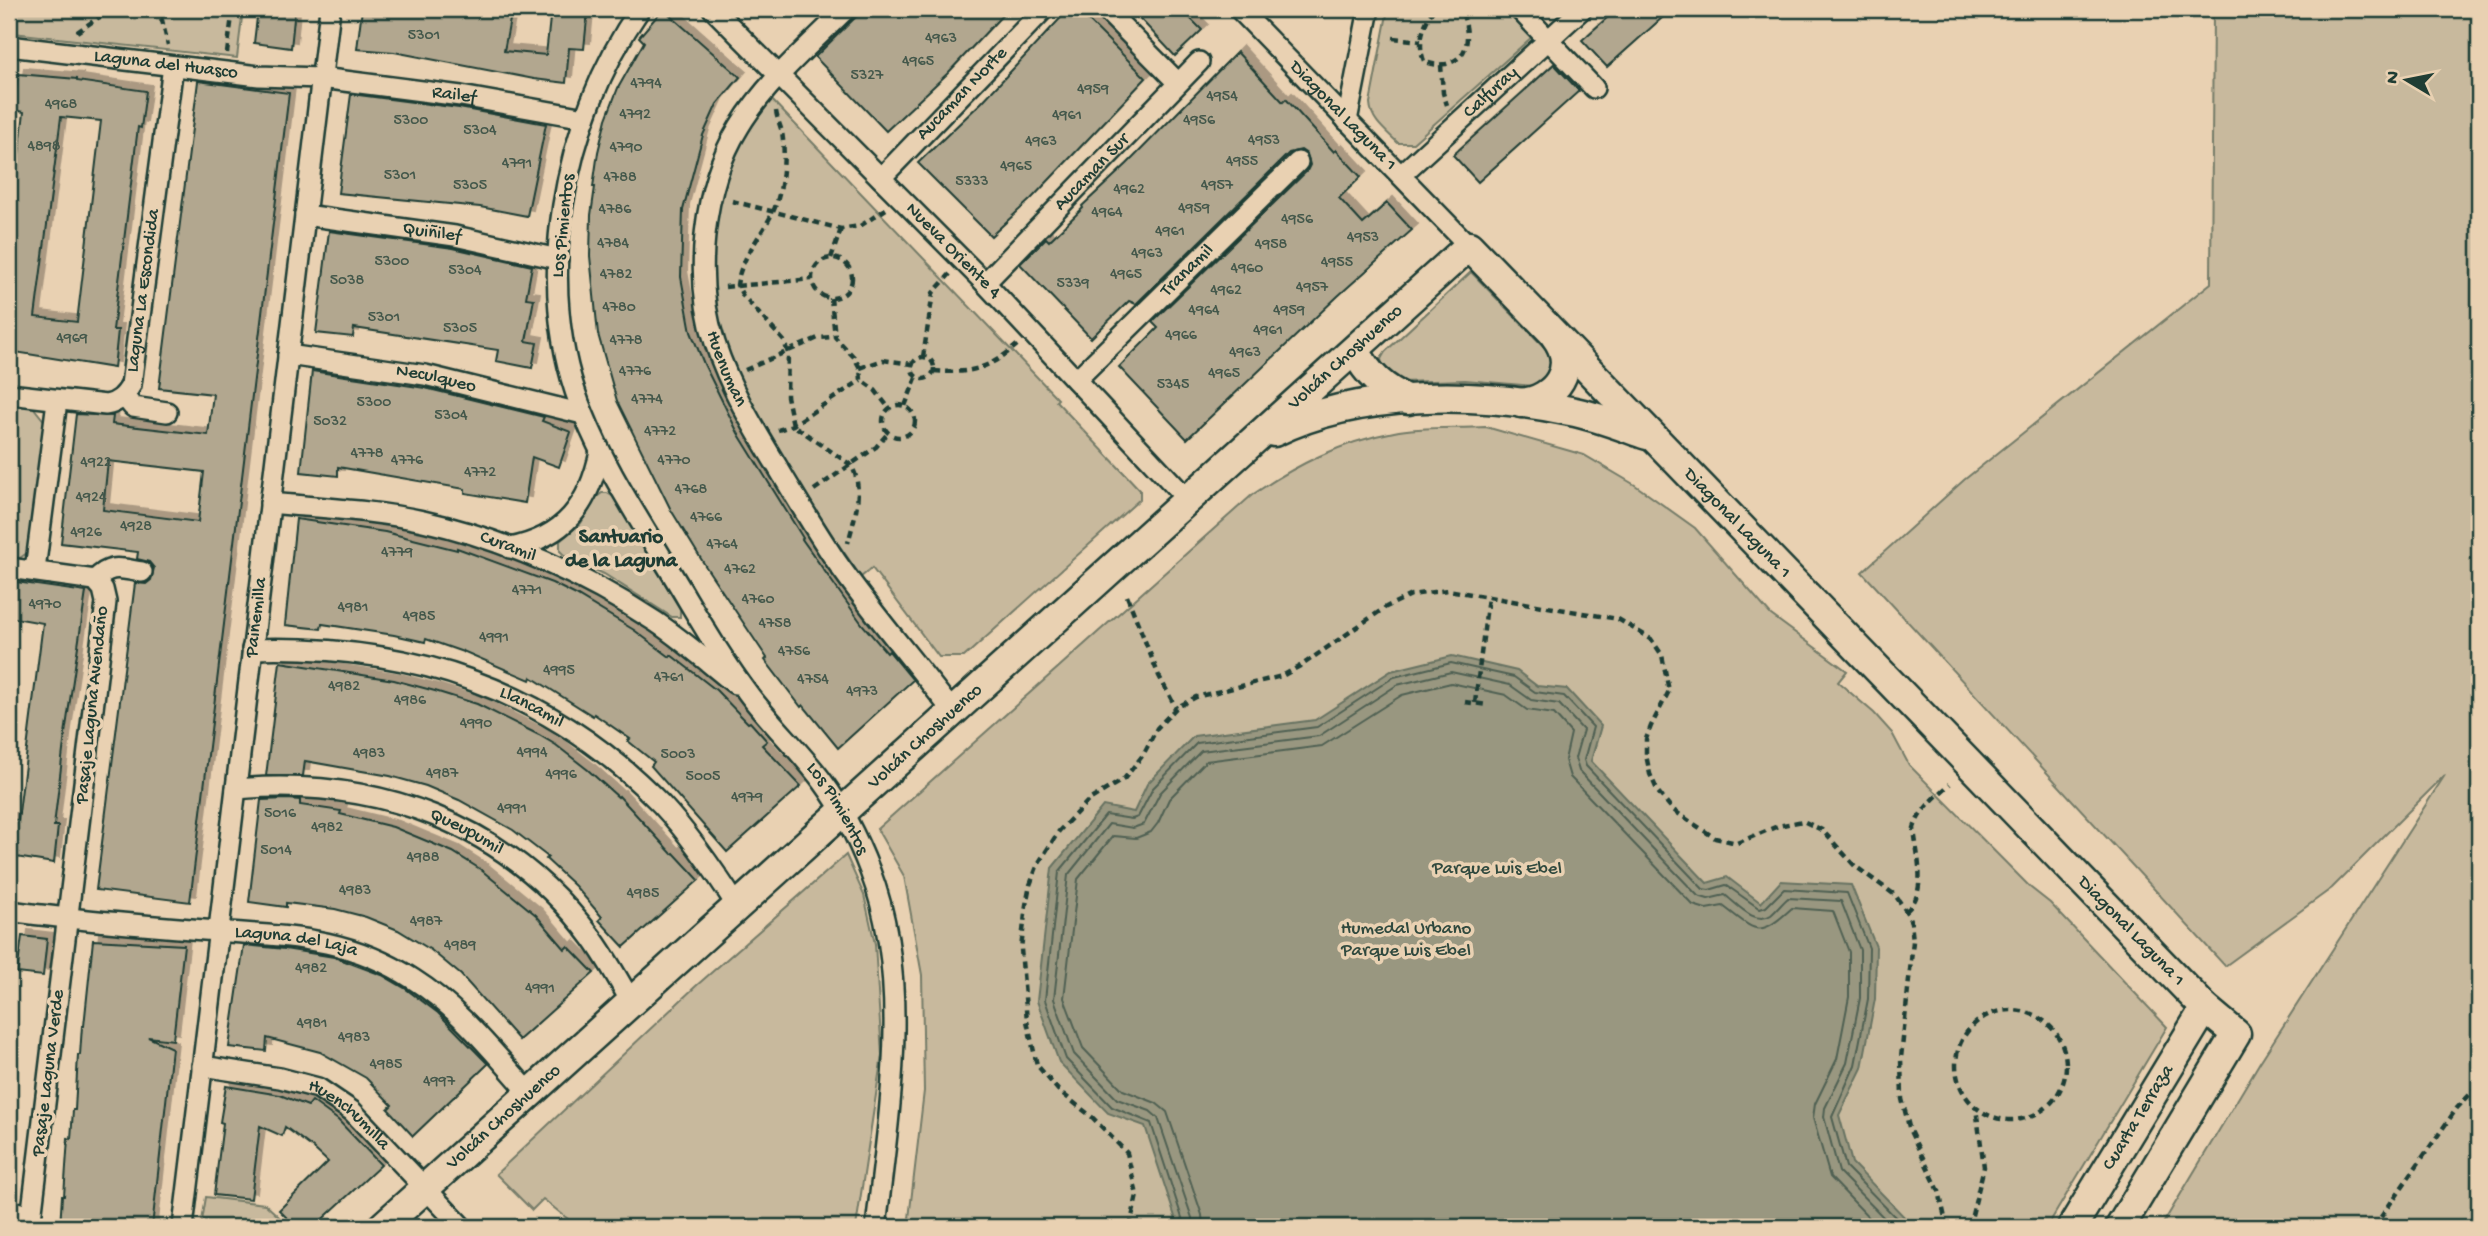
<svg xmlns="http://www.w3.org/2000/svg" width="2488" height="1236" font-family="'Gochi Hand',sans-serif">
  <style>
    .green { fill: #c8b99d; stroke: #747b68; stroke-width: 2 }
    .water { fill: #999780; stroke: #687362; stroke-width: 2 }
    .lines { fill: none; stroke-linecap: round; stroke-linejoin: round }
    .shore { stroke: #506152; stroke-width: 2 }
    .building { fill: #b2a78f; stroke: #1f3d34; stroke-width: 2; fill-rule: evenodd; filter: url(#shadow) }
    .street-casing { stroke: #1f3d34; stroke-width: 24 }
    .secondary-casing { stroke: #1f3d34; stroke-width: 33 }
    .path { stroke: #1f3d34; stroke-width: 4.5; stroke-dasharray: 7 5; stroke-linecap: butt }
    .street { stroke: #e9d1b2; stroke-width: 19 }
    .secondary { stroke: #e9d1b2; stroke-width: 28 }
    .labels { text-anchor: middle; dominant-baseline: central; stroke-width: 7; stroke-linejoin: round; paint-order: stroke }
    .number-label { font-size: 16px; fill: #44584b }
    .street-label { font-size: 19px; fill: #1f3d34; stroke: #e9d1b2 }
    .park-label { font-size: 19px; fill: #30493e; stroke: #e9d1b2 }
    .neighbourhood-label { font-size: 21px; font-weight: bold; fill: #1f3d34; stroke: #e9d1b2 }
  </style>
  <defs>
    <filter id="shadow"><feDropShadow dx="6" dy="-6" stdDeviation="0" flood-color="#0004"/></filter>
  </defs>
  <rect width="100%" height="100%" fill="#e9d1b2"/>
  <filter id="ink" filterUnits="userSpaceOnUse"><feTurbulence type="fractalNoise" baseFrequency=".0143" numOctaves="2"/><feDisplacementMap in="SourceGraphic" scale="14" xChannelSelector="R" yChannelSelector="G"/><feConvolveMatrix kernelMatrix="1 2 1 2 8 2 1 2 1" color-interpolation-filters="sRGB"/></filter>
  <g filter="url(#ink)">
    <g class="green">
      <polygon points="9,9 243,9 237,58 13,33 9,31"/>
      <path d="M1388,9h120l25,27 -120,107h-15c-12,-12 -27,-22 -28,-40z"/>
      <polygon points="2213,9 2479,9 2479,1227 2161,1227 2260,1062 2445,775 2332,888 2225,966 1862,572 1964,480 2211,283"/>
      <path d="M769,97l289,302 -2,2 84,89v9l-176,158h-25l-67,-89 -11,9c-34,-48 -65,-97 -94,-148 -12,-23 -27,-46 -38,-71 -27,-62 -20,-156 11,-216 8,-16 20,-30 29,-45z"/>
      <polygon points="1471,272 1545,348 1552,361 1550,376 1534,386 1465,380 1400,382 1383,369 1381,359 1385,352"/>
      <polygon points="9,404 33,407 45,422 31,550 20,558 9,556"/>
      <path d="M1486,427l98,28 51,30 60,43 76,87 76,56 -9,11 36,31 18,20 17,32 122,123 19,15 117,124 -120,200h-1139l16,-136 -2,-116 -18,-99 -27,-47 375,-334c44,-30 89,-53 142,-63 29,-6 63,-3 92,-5z"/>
      <polygon points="602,493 607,493 614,497 680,609 680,617 672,617 604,574 566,557 560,551 560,541 581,523 594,499"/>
      <polygon points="846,855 864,895 875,944 882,1055 856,1227 578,1227 543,1199 532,1210 496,1174 696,986"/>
      <polygon points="206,1197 265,1204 290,1227 201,1227"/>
    </g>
    <polygon class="water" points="1452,656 1517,671 1537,686 1567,689 1601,726 1591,761 1707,883 1727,877 1761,903 1781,881 1851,885 1876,947 1875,999 1862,1068 1839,1115 1852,1163 1914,1227 1176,1227 1177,1223 1145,1126 1108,1113 1059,1062 1037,1001 1052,868 1103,806 1134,812 1147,784 1194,736 1315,720 1391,671"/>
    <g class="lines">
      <g class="shore">
        <polyline points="1183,1227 1183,1221 1151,1123 1112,1107 1066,1059 1045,1000 1059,872 1106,815 1132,819 1138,817 1153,788 1197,743 1317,727 1394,677 1451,663 1514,677 1535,692 1564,696 1593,727 1584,760 1586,766 1703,889 1709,890 1726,885 1760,909 1766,907 1784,889 1847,893 1869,948 1868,999 1855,1065 1832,1117 1846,1167 1905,1227"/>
        <path d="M1192,1227v-9l-34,-100 -8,-7 -33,-12 -43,-45 -20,-55 14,-124 41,-51 24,4 11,-4 16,-31 41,-42 118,-15 78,-51 54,-13 59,13 21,15 28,4 24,26 -8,28 4,13 119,125 10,3 17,-4c12,9 30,31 46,20 6,-5 11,-12 17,-17l53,3 19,49v48l-13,65 -22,45 -1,9 15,55 54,55"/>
        <path d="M1203,1227l-1,-12 -35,-103 -11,-9 -33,-13 -40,-42 -19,-50 14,-119 35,-43 23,2 15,-6 7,-9 11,-24 37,-38 116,-15 80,-51 49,-12 55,12 21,15 27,4 17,19 -6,27 5,17 123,128 13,4 17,-3c34,26 35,33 69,2l41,3 16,41v45l-12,62 -22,45 -2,14 17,59 48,50"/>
      </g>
    </g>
    <g class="building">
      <polygon points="258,9 295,9 291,48 254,43"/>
      <polygon points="362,9 512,9 504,51 546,55 551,9 588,9 584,49 569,48 566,83 534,79 394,52 357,49"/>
      <polygon points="663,9 740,77 717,104 703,135 683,210 681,277 691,332 704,364 738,433 803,538 802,539 862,624 887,653 889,651 913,680 838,748 803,705 801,707 765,660 767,658 706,567 671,510 617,401 598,334 590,256 591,215 595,187 593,187 598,152 606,119 618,88 644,42 639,37"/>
      <polygon points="864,9 1008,9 947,74 886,131 815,57"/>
      <polygon points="1069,9 1077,9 1146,78 1031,199 991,236 918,163 982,102"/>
      <polygon points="1131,9 1181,9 1202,30 1175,56"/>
      <polygon points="1617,9 1672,9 1607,67 1582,40"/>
      <polygon points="1237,52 1283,102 1286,99 1334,152 1336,150 1361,177 1339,198 1363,224 1387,203 1412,230 1338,296 1187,439 1119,367 1158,328 1152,322 1307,171 1310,165 1307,154 1301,150 1289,153 1136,304 1129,301 1091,338 1020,264 1046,238 1049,241 1083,208 1082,206 1127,164"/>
      <polygon points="1554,64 1579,91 1478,182 1453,155"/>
      <path d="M18,74l59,5v2l69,10 -5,37 -3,-1 -25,203h5l-4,38 -105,-17v-113l15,-126 -11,-2zM61,117l40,4 -24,201 -42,-5z"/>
      <path d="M198,81l91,12 -99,809 -94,-12 39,-307 11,1 5,-4 3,-12 -5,-6 -12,-3 1,-7 -77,-9 15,-129 37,2 -1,8 96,11 5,-41 -54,-6zM108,461l96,11 -6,50 -95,-12z"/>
      <polygon points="351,94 459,108 546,124 527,216 480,207 338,193"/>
      <polygon points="329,231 453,248 532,266 526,298 534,299 526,341 537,343 532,368 496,361 498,350 354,328 353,337 316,333"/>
      <polygon points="312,371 425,388 544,417 542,421 571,432 559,467 532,457 525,503 465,493 465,489 338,467 338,476 301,472"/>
      <polygon points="296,519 385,532 457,550 457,548 552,583 576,595 634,630 670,657 671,655 716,690 748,723 750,722 767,741 762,745 801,786 727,852 651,766 654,762 628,741 630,739 594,714 593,716 531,677 530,680 463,651 463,652 426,639 425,642 394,635 322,624 321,629 285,625"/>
      <polygon points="9,581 86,592 65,734 54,826 58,826 54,863 9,856 9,819 18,820 43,623 9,617"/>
      <polygon points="280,662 394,680 435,691 477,704 539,735 556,745 588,770 618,797 619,796 672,854 674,853 699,880 624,947 599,920 602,917 575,886 546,859 548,857 513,830 459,800 426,786 390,776 305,761 303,776 266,776"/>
      <polygon points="288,799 300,800 300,805 341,811 340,814 393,827 453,852 480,869 536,915 565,949 568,946 594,973 519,1040 461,975 431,950 398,930 366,917 335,909 286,903 286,907 249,902 261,800"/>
      <polygon points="22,936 47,939 43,976 17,973"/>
      <polygon points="93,940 184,945 173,1040 148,1037 172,1048 152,1227 60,1227 62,1196 64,1196 68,1138 71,1139 73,1110 75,1110 78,1055 80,1055 82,1026 84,1026"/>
      <polygon points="244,945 285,949 334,957 382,975 406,989 438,1013 488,1064 413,1136 388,1109 392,1105 366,1078 320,1052 267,1038 266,1051 229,1047"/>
      <polygon points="226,1086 280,1095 308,1106 312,1101 338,1120 381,1165 314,1227 296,1227 279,1210 328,1162 313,1148 285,1127 282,1136 260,1126 251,1199 214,1195 223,1123 220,1122"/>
    </g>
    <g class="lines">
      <defs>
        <g id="street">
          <path id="s1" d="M640,9c-77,111 -110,278 -56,406 21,52 52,99 80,146 28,45 54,93 86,135 23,30 51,56 73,86 20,27 35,58 47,89 42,108 19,244 6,356"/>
          <path id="s2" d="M713,9l272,274 203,217"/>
          <path id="s3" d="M846,9c-37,37 -80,73 -107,118 -36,58 -46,151 -24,216 14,43 38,84 62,123 19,32 38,64 59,95 36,52 79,101 117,151"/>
          <polyline points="1105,9 1177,82"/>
          <path id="s4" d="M1239,9l230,237"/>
          <polyline points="1519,9 1594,88"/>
          <path id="s5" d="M9,46l250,30 62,2 140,18 124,22"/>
          <polyline points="1347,121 1369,9"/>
          <path id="s6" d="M1401,175l181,-166"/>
          <path id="s7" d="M881,178l163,-169"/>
          <path id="s8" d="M305,215l150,21 103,23"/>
          <path id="s9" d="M985,283l214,-221"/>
          <path id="s10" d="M288,355l137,20 158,39"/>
          <path id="s11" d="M1076,380l222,-218"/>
          <path id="s12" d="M9,394l97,11c12,-2 19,-9 25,-20l42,-319"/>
          <polyline points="124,396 133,407 167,412"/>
          <path id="s13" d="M270,503c51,5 103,7 153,18 82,18 163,55 233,101 28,19 53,41 79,62"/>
          <path d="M510,548c55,-11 79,-43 90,-96"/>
          <polyline points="9,568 95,580 103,589 106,602 30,1227"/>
          <polyline points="35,570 57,401"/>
          <path d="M95,580c16,-17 26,-11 47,-8"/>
          <path id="s14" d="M252,649c159,-5 296,39 409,155 29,31 53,66 76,102"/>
          <path id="s15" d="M236,789c140,-12 270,33 356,149 15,21 27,42 39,64"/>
          <path id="s16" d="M9,911c65,9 130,14 195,19 78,7 139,4 209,49 46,29 81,74 117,114"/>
          <path id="s17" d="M202,1066l78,12 38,10 34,23 110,116"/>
          <polyline points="9,1210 31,1216"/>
          <path id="s18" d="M183,1227l147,-1218"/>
        </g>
        <g id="secondary">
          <path d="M1355,350c12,24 28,39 53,50"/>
          <path d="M1521,403c35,-3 58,-36 34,-67"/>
          <path d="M1274,432c85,-42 204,-41 296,-21 27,5 51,15 77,24"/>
          <path id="s19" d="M382,1227l1087,-981 736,762 31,26 -116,193"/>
          <path id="s20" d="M2072,1227l133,-219"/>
        </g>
      </defs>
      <use href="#street" class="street-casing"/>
      <use href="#secondary" class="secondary-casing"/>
      <g class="path">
        <polyline points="153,9 162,20 168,45"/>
        <path d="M1434,9c-11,15 -17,34 -10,52 7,4 14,4 22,3 27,-7 23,-34 15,-55"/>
        <polyline points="77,32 111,9"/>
        <polyline points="1393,38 1421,41"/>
        <polyline points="227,53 233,9"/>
        <polyline points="1441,65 1443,93 1447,105"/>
        <path d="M776,111c1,7 4,14 6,21 4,24 1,58 -9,80 -13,26 -32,45 -36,73l6,11 41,45 4,12 -1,43 6,29 58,40c14,23 3,55 -3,78"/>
        <polyline points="732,201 841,229 860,226 886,209"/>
        <polyline points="831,258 841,229"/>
        <circle cx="832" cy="278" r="20"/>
        <polyline points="725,287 812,279"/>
        <polyline points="831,298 835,337 854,357 860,368 861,380 875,390 889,408"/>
        <circle cx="923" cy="368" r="11"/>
        <polyline points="923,357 933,293 950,274"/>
        <polyline points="860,368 883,360 912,364"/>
        <polyline points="745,370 818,338 835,337"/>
        <path d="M934,371c36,3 55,-2 83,-26"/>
        <circle cx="899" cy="421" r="16"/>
        <polyline points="905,406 916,378"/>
        <polyline points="778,430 793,425 861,380"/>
        <polyline points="814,490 876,447 888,433"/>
        <polyline points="1127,596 1159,676 1176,708"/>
        <polyline points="1465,702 1488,705"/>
        <polyline points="1475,703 1488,597"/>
        <path d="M1906,911c23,-18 10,-58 8,-83 6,-19 22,-31 36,-44"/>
        <circle cx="2011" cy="1065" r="55"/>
        <polyline points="1130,1227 1137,1195 1127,1153 1092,1117 1058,1090 1037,1065 1027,1021 1021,949 1026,905 1030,885 1038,864 1059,831 1089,800 1124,779 1143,755 1157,728 1176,708 1196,697 1282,676 1302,665 1386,607 1411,595 1448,590 1618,619 1651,639 1662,655 1669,691 1651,726 1646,739 1646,755 1650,774 1658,792 1673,810 1715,838 1737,843 1778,826 1803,821 1822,830 1855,866 1895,895 1906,911 1911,922 1913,941 1901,1058 1902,1099 1910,1131 1939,1191 1947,1227"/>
        <polyline points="1969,1227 1984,1167 1976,1108"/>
        <polyline points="2374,1227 2457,1108 2479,1085"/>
      </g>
      <use href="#street" class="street"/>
      <use href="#secondary" class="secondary"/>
    </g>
  </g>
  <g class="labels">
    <g class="number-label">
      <text x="424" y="36">5301</text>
      <text x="941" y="39">4963</text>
      <text x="918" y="62">4965</text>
      <text x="867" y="76">5327</text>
      <text x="646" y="84">4794</text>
      <text x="1093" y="90">4959</text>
      <text x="1222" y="97">4954</text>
      <text x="61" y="105">4968</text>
      <text x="635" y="115">4792</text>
      <text x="1067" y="116">4961</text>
      <text x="411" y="121">5300</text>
      <text x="1199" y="121">4956</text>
      <text x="480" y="131">5304</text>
      <text x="1264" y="141">4953</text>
      <text x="1041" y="142">4963</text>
      <text x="44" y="147">4898</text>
      <text x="626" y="148">4790</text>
      <text x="1242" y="162">4955</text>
      <text x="517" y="164">4791</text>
      <text x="1016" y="167">4965</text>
      <text x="400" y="176">5301</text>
      <text x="620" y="178">4788</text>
      <text x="972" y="182">5333</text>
      <text x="470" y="186">5305</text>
      <text x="1217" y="186">4957</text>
      <text x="1129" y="190">4962</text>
      <text x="1194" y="209">4959</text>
      <text x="615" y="210">4786</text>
      <text x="1107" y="213">4964</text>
      <text x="1297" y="220">4956</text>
      <text x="1170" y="232">4961</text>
      <text x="1363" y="238">4953</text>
      <text x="613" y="244">4784</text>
      <text x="1271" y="245">4958</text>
      <text x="1147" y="254">4963</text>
      <text x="392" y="262">5300</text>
      <text x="1337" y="263">4955</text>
      <text x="1247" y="269">4960</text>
      <text x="465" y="271">5304</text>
      <text x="616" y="275">4782</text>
      <text x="1126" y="275">4965</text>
      <text x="347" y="281">5038</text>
      <text x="1073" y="284">5339</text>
      <text x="1312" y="288">4957</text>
      <text x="1226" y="291">4962</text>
      <text x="619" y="308">4780</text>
      <text x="1204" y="311">4964</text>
      <text x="1289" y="311">4959</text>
      <text x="384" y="318">5301</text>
      <text x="460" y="329">5305</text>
      <text x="1268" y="331">4961</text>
      <text x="1181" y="336">4966</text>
      <text x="72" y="339">4969</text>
      <text x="626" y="341">4778</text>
      <text x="1245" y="353">4963</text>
      <text x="635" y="372">4776</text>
      <text x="1224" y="374">4965</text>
      <text x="1173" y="385">5345</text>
      <text x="647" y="400">4774</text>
      <text x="374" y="403">5300</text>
      <text x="451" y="416">5304</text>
      <text x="330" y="422">5032</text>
      <text x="660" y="432">4772</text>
      <text x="367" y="454">4778</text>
      <text x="407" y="461">4776</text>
      <text x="674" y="461">4770</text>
      <text x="96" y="463">4922</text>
      <text x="480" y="473">4772</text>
      <text x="691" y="490">4768</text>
      <text x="91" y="498">4924</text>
      <text x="706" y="518">4766</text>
      <text x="136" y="527">4928</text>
      <text x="86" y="533">4926</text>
      <text x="722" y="545">4764</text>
      <text x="397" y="553">4779</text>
      <text x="740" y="570">4762</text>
      <text x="527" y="591">4771</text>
      <text x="758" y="600">4760</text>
      <text x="45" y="605">4970</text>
      <text x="353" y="608">4981</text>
      <text x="419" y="617">4985</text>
      <text x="775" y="624">4758</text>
      <text x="494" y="638">4991</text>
      <text x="794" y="652">4756</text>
      <text x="559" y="671">4995</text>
      <text x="669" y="678">4761</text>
      <text x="813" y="680">4754</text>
      <text x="344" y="687">4982</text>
      <text x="862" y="692">4973</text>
      <text x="410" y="701">4986</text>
      <text x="476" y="724">4990</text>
      <text x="532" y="753">4994</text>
      <text x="369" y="754">4983</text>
      <text x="678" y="755">5003</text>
      <text x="442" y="774">4987</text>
      <text x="561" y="775">4996</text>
      <text x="703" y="777">5005</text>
      <text x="747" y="798">4979</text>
      <text x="512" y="809">4991</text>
      <text x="280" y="814">5016</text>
      <text x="327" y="828">4982</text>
      <text x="276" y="851">5014</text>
      <text x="423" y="858">4988</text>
      <text x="355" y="891">4983</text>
      <text x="643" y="894">4985</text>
      <text x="426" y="922">4987</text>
      <text x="460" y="946">4989</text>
      <text x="311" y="969">4982</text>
      <text x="540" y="989">4991</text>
      <text x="312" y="1024">4981</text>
      <text x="354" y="1038">4983</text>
      <text x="386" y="1065">4985</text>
      <text x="439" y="1082">4997</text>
    </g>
    <g class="street-label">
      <text stroke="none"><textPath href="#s5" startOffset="158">Laguna del Huasco</textPath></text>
      <text stroke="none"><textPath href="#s6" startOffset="122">Calfuray</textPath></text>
      <text stroke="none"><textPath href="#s7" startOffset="117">Aucaman Norte</textPath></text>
      <text stroke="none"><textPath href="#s5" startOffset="448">Railef</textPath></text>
      <text stroke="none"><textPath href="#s4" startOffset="149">Diagonal Laguna 1</textPath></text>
      <text stroke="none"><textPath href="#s9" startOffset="154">Aucaman Sur</textPath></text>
      <text transform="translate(564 226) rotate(-84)">Los Pimientos</text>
      <text stroke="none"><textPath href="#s8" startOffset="128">Quiñilef</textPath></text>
      <text stroke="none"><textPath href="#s2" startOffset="341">Nueva Oriente 4</textPath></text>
      <text stroke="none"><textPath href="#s11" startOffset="156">Tranamil</textPath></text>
      <text stroke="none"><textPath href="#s12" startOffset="226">Laguna La Escondida</textPath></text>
      <text stroke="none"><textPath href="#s19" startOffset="1298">Volcán Choshuenco</textPath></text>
      <text stroke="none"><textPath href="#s3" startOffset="411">Huenuman</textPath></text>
      <text stroke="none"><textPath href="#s10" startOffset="150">Neculqueo</textPath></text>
      <text stroke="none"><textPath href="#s19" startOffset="1850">Diagonal Laguna 1</textPath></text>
      <text stroke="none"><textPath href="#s13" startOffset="243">Curamil</textPath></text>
      <text stroke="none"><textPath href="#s18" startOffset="614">Painemilla</textPath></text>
      <text transform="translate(93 705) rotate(-84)">Pasaje Laguna Avendaño</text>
      <text stroke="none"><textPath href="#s14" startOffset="289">Llancamil</textPath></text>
      <text stroke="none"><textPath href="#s19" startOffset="732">Volcán Choshuenco</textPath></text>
      <text stroke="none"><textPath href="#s1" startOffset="896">Los Pimientos</textPath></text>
      <text stroke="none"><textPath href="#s15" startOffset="238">Queupumil</textPath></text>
      <text stroke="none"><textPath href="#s19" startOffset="2417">Diagonal Laguna 1</textPath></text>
      <text stroke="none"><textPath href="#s16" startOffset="289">Laguna del Laja</textPath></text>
      <text transform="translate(49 1073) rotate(-83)">Pasaje Laguna Verde</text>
      <text stroke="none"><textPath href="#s19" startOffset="164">Volcán Choshuenco</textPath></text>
      <text stroke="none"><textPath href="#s20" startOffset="128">Cuarta Terraza</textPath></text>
      <text stroke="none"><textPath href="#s17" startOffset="159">Huenchumilla</textPath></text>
    </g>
    <g class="park-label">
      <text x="1497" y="869">Parque Luis Ebel</text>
      <text x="1406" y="929">Humedal Urbano<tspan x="1406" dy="22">Parque Luis Ebel</tspan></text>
    </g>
    <g class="neighbourhood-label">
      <text x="621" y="538">Santuario<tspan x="621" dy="24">de la Laguna</tspan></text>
    </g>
  </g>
  <rect width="2488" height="1236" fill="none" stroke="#e9d1b2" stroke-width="35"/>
  <rect x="18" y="18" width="2453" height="1201" fill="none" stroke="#1f3d34" stroke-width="2.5" filter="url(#ink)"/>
  <g transform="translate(2407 80) rotate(280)" stroke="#e9d1b2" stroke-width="5" paint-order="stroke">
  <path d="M0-5L12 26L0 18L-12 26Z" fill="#1f3d34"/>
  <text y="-10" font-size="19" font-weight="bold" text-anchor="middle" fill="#1f3d34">N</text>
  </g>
</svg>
